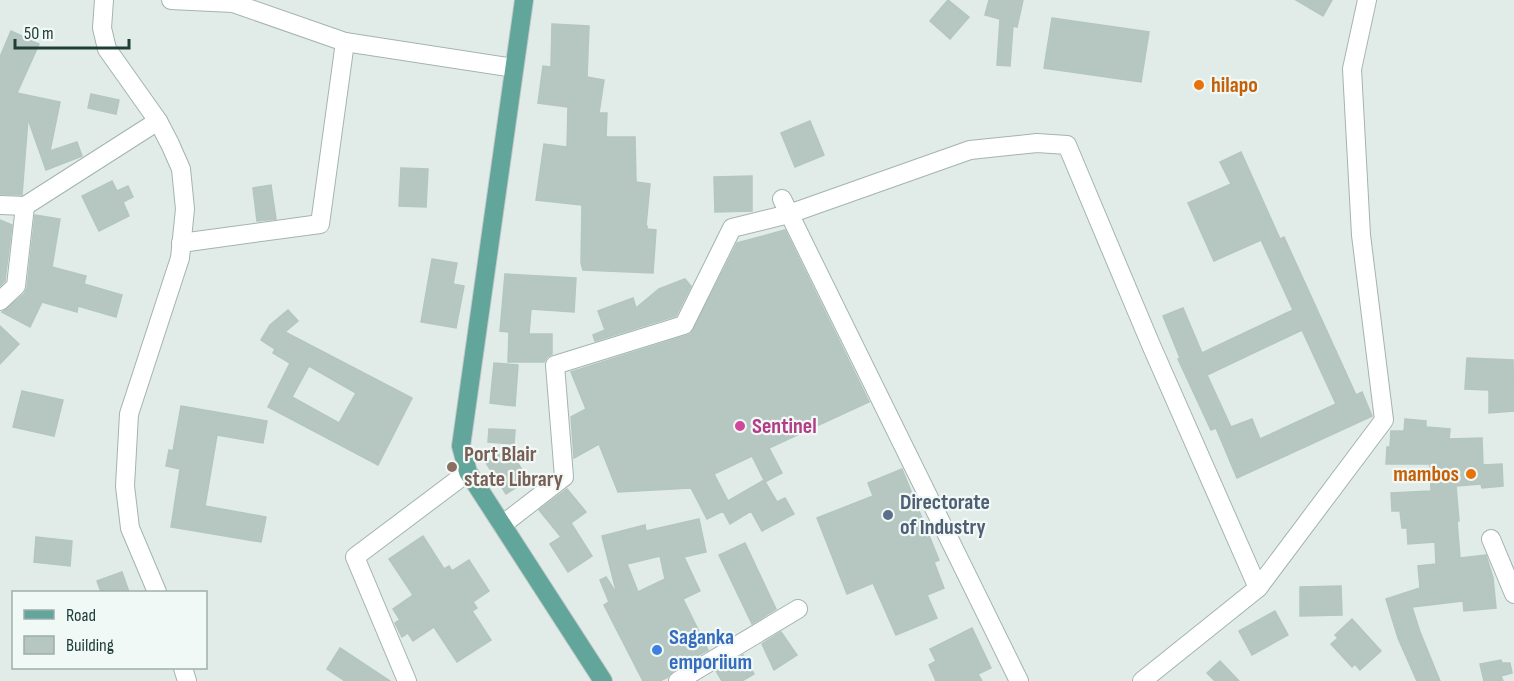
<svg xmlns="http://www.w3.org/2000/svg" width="1514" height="681" font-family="'Sofia Sans Condensed',sans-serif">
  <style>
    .building { fill: #b6c7c1; stroke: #b3c6c0; stroke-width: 1.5; fill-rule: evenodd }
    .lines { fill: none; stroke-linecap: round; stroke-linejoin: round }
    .minor-casing { stroke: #a3b4b0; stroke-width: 20 }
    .major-casing { stroke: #c1c9c8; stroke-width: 20 }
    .minor { stroke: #fff; stroke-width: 18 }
    .major { stroke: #62a59a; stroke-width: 18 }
    .food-dot { fill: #e8710a; stroke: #f1f9f6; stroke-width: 2 }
    .hotel-dot { fill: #d1479c; stroke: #f1f9f6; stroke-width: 2 }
    .education-dot { fill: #8d6e63; stroke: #f1f9f6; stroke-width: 2 }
    .service-dot { fill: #5c6f8a; stroke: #f1f9f6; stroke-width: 2 }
    .shop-dot { fill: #3f7fe0; stroke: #f1f9f6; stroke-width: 2 }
    .labels { text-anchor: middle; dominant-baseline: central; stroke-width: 4.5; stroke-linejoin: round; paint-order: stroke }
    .food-label { font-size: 22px; font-weight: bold; fill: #c56008; stroke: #f1f9f6; text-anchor: start }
    .hotel-label { font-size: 22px; font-weight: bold; fill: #b23c85; stroke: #f1f9f6; text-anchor: start }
    .education-label { font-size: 22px; font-weight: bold; fill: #785e54; stroke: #f1f9f6; text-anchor: start }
    .service-label { font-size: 22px; font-weight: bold; fill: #4e5e75; stroke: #f1f9f6; text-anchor: start }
    .shop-label { font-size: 22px; font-weight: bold; fill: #366cbe; stroke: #f1f9f6; text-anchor: start }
  </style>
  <rect width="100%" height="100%" fill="#e1ece8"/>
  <g class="building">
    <polygon points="948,0 969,17 950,39 930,21"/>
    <polygon points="989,0 1023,0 1017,27 1013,26 1010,66 997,65 1000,19 985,15"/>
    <polygon points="1296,0 1332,0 1323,16"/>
    <polygon points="1052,18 1149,32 1141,82 1044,68"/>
    <polygon points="552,24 589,26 587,77 604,80 599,113 607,113 606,137 635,137 636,182 650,184 646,226 647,226 647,229 656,230 653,273 583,270 581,263 582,205 536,200 544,144 567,147 568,107 538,103 543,66 551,67"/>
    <polygon points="11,31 39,44 17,93 60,102 50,151 77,142 82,156 46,170 28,119 22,195 0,194 0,57"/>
    <polygon points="91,94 119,100 116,114 88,108"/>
    <polygon points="810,121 824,155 795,167 781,133"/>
    <path d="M1241,152l39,87 4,-2 72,158 6,-3 10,24 -135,62 -21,-50 -5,2 -33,-71 2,-1 -17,-42 20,-8 19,45 91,-43 -32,-70 -47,21 -26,-58 43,-19 -11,-22zM1302,330l34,74 -76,35 -8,-20 -21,8 -24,-52z"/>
    <polygon points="401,168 428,169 426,207 399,206"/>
    <polygon points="752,176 752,211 715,212 714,177"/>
    <polygon points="112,181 117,191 128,186 133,197 123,202 129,216 99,231 82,196"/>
    <polygon points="271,185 276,219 257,221 253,188"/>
    <polygon points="35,215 60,219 52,267 86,276 84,284 122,295 116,317 78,306 77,312 42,302 30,327 2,312 24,294 27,288"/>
    <polygon points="0,220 12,225 5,281 0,286"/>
    <polygon points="785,230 869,402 769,448 782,473 765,482 752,456 714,474 728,501 764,480 777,502 785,498 794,514 762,531 751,511 730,524 723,511 707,519 691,488 618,492 599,444 574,458 571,417 586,409 571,372 691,334 737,243"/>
    <polygon points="432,259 457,263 453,284 464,286 456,328 421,322"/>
    <polygon points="505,274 576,278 574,312 531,309 529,334 552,334 552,354 547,357 544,362 508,362 509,332 500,331"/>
    <polygon points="685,279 691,286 676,316 595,341 593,335 605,330 598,311 633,298 636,308 659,289"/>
    <path d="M288,310l10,11 -13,11 127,66 -34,67 -110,-58 22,-44 -17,-10 2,-4 -14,-9 9,-15zM309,366l47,27 -17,30 -47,-26z"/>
    <polygon points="0,326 19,344 0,364"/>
    <polygon points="1467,358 1513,360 1514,411 1489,413 1489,390 1465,389"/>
    <polygon points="494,363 518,365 515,406 490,403"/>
    <polygon points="22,391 63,400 54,436 13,427"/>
    <polygon points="181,406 267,421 263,443 217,435 205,506 266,517 261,542 171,527 180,469 166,466 169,450 173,451"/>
    <polygon points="1405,419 1426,421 1426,427 1450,429 1449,439 1482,438 1483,465 1502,464 1503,486 1482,488 1481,484 1456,486 1459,521 1457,521 1460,558 1486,555 1493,578 1496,608 1464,611 1463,601 1412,607 1420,632 1440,681 1417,681 1398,638 1386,599 1420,588 1418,566 1436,564 1435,542 1408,544 1407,528 1402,528 1400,511 1392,511 1391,493 1431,491 1430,464 1386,464 1387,447 1390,447 1391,431 1404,431"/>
    <polygon points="489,429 515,430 514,444 488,442"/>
    <polygon points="514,445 513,455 528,480 506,494 486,463"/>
    <polygon points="902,469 939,560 934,562 944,588 927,595 937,618 896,635 873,583 847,594 817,518 873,496 868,483"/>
    <polygon points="567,489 586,512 571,523 592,556 568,572 550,544 561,537 539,510"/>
    <path d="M699,519l7,33 -22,5 16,34 -17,8 25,51 -31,17 -9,10 -8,4h-17l-39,-76 5,-3 -9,-22 6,-3 11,17 -15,-58 43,-11 1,6zM660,556l5,23 -27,13 -11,-28z"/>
    <polygon points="423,536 444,569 449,566 452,571 469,560 489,591 473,602 477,608 472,611 491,640 457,662 434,627 413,641 408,633 402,637 395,623 400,620 393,609 413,595 389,559"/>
    <polygon points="36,537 72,541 70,566 34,562"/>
    <polygon points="745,543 776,609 752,624 719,555"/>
    <polygon points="122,572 129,592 101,592 97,581"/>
    <polygon points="1341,586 1342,615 1300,616 1300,587"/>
    <polygon points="1275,611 1288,635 1252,655 1239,631"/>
    <polygon points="1352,619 1381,651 1360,670 1355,664 1352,667 1331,644 1338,638 1335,635"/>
    <polygon points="972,628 991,668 978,674 982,681 936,681 929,665 936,661 930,649"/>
    <polygon points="781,632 797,655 774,670 762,644"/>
    <polygon points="340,648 390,681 345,681 327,669"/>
    <polygon points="743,655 754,674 742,681 722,681 716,671"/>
    <polygon points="1501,660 1502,663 1510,663 1512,673 1501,676 1503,681 1484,681 1480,664"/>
    <polygon points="1220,661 1239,681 1215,681 1207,673"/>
  </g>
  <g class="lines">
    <defs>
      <g id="minor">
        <polyline points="104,0 102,28 107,49 158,121 170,144 181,169 185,209 180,258 129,414 125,486 130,528 157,592"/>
        <polyline points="171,0 233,3 345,42 514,68"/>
        <polyline points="782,199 1019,681"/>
        <polyline points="0,205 25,206 158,121"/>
        <polyline points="181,243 320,224 345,42"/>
        <polyline points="0,301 16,286 25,206"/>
        <polyline points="502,525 564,477 555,365 684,325 732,228 789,214 970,150 1037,143 1067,145 1151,345 1258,588"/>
        <polyline points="1491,539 1514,594"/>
        <polyline points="183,668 187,681"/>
        <polyline points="407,681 355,557 468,472"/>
        <polyline points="678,681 798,609"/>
        <polyline points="1142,681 1258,588 1384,420 1361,235 1352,69 1367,0"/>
      </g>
      <polyline id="major" points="524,0 461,446 468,472 603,681"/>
    </defs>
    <use href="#minor" class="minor-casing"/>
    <use href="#major" class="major-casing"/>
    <use href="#minor" class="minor"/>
    <use href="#major" class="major"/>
  </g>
  <g class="food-dot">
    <circle cx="1199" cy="85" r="6"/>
    <circle cx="1471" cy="474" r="6"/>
  </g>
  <circle class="hotel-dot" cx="740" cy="426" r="6"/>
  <circle class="education-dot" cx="452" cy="467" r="6"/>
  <circle class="service-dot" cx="888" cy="515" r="6"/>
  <circle class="shop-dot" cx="657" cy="650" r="6"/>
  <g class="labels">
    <g class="food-label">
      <text x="1211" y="85">hilapo</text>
      <text x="1459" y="474" text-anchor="end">mambos</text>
    </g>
    <g class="hotel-label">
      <text x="752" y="426">Sentinel</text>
    </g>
    <g class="education-label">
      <text x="464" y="454">Port Blair<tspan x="464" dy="25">state Library</tspan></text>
    </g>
    <g class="service-label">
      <text x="900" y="502">Directorate<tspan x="900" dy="25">of Industry</tspan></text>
    </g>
    <g class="shop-label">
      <text x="669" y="637">Saganka<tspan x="669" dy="25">emporiium</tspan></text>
    </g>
  </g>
  <rect x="12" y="591" width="195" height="78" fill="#f1f9f6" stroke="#9daeaa" stroke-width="1.5"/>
  <rect x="24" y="610" width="30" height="9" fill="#62a59a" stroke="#9daeaa" stroke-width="1.5"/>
  <text x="66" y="621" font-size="18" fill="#203e39">Road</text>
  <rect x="24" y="636" width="30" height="18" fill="#b6c7c1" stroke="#9daeaa" stroke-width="1.5"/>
  <text x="66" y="651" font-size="18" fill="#203e39">Building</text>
  <path d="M15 39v9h114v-9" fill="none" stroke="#203e39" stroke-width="3"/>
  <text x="24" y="39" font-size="18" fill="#203e39" stroke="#f1f9f6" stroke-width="4.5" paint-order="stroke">50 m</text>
</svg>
